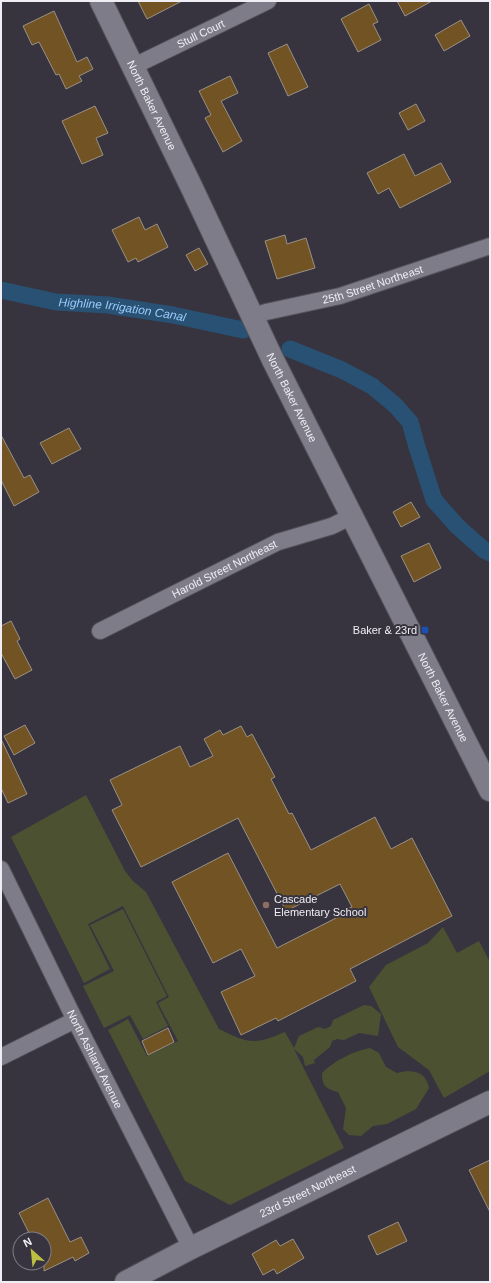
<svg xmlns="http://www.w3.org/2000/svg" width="491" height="1283" font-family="Arial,sans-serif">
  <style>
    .green { fill: #4c5231 }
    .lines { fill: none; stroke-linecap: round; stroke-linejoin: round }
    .canal { stroke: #285174; stroke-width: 17 }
    .building { fill: #725324; stroke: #999186 }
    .street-casing { stroke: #55535c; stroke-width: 18 }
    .secondary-casing { stroke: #55535c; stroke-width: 24 }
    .street { stroke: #7e7c88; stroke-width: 16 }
    .secondary { stroke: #7e7c88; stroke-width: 22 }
    .transit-dot { fill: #1a4fb4; stroke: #37343f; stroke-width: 1.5 }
    .education-dot { fill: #8d6e63; stroke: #37343f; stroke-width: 1.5 }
    .labels { text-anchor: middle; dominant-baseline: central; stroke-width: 4; stroke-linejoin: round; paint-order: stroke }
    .street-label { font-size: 11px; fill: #f0eef5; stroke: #37343f }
    .poi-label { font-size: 11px; fill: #f0eef5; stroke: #37343f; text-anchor: end }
    .water-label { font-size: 12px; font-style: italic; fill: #9accfb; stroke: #37343f }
  </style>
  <rect width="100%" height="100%" fill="#37343f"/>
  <g class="green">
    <path d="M86,795l39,76 8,10 13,11 73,137c30,15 35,16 66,3l9,16 5,-12 19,-9 7,2 6,-3 2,-6 31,-15 7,1 10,8 -3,22 -19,-3 -15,7 -7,-1 -5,2 -2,6 -16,13 1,3 -10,3 -2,-9 -9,-8 50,99 -114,57 -45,-24 -77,-151 20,-11 19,37 31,-15 -20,-38 11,-6 -46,-91 -35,18 22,45 -26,14 -73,-146z"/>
    <polygon points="123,909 167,996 156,1002 168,1026 143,1039 130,1015 104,1028 83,986 114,971 90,925"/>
    <polygon points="443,927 457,953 479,941 490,962 490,1071 444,1098 429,1070 398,1047 369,987 386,965 428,943"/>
    <path d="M370,1048l9,5 7,14 11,6c15,-4 29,-2 32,15l-13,21 -29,15 -14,2 -12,10 -12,-1 -6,-6 3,-21 -8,-16c-12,-3 -16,-6 -16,-19 12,-12 31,-22 48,-25z"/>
  </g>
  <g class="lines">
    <g class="canal">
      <path id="s1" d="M1,290l55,12 52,3 65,10 70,15"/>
      <polyline points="290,349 342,370 372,386 395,405 410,422 417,447 434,500 457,526 484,550 490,553"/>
    </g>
  </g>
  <g class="building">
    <polygon points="138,1 182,1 147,19"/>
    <polygon points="397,1 432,1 405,16"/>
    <polygon points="369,4 378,22 373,24 381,40 358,52 341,19"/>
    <polygon points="54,11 77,62 87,57 93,69 79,76 82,81 66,89 59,74 56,75 39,42 32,45 23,26"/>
    <polygon points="461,20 470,36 444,51 435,35"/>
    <polygon points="287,44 308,87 288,96 268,53"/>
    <polygon points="230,76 238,93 221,101 242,141 223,152 205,118 211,115 199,91"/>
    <polygon points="416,104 425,121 408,130 399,113"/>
    <polygon points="95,106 108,133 96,138 103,155 82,164 62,121"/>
    <polygon points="404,154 415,176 441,163 451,182 400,208 389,188 378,194 367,173"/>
    <polygon points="139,217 145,230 157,224 168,247 138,262 136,258 128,262 112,230"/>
    <polygon points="285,235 287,244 306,238 315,268 277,279 265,241"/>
    <polygon points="199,248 208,264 195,271 186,255"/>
    <polygon points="69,428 81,449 52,464 40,443"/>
    <polygon points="1,435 24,478 30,475 39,492 14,506 1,480"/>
    <polygon points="411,502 420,517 401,527 393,512"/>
    <polygon points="429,543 441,568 414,582 401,556"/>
    <polygon points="11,621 20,639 17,641 32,670 15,679 1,653 1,626"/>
    <polygon points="25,725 35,743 14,755 4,736"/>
    <polygon points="241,726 247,737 252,734 275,777 271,779 289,814 292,813 311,850 375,817 391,849 412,838 452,916 350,969 356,981 278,1021 276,1018 241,1035 221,992 255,976 241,949 213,963 172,882 228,853 277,948 342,915 341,912 352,907 340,884 286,911 238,818 141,867 112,810 122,805 110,780 180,746 190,767 213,756 204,739 220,730 223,735"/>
    <polygon points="1,739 27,794 8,803 1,788"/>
    <polygon points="168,1028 174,1042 148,1055 142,1041"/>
    <polygon points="490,1160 490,1212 469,1170"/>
    <polygon points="48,1198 70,1242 81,1237 89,1253 75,1261 73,1257 44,1271 44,1239 32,1239 19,1213"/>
    <polygon points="398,1222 407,1241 377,1255 368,1236"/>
    <polygon points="293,1239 304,1258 277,1274 274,1269 263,1275 252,1254 276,1240 280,1246"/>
  </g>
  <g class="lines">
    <defs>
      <g id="street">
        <path id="s2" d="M134,66l134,-65"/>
        <path id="s3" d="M252,317l14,-5 74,-16 150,-50"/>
        <path id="s4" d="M100,631l178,-89 54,-16 20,-10"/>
        <path id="s5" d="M1,869l74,151 116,228"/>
        <polyline points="1,1057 75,1020"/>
      </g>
      <g id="secondary">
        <path id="s6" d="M101,1l90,185 82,174 217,430"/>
        <path id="s7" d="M126,1282l65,-34 299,-146"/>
      </g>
    </defs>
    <use href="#street" class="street-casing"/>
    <use href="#secondary" class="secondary-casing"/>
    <use href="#street" class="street"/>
    <use href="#secondary" class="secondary"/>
  </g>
  <rect class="transit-dot" x="421" y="626" width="8" height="8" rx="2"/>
  <circle class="education-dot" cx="266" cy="905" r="4"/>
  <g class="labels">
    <g class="street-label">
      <text stroke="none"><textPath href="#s2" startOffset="74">Stull Court</textPath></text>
      <text stroke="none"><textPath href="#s6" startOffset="116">North Baker Avenue</textPath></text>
      <text stroke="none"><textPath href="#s3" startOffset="125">25th Street Northeast</textPath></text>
      <text stroke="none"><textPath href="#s6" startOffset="440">North Baker Avenue</textPath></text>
      <text stroke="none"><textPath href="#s4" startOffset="139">Harold Street Northeast</textPath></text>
      <text stroke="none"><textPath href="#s6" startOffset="776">North Baker Avenue</textPath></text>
      <text stroke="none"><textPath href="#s5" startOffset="212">North Ashland Avenue</textPath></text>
      <text stroke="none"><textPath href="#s7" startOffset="203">23rd Street Northeast</textPath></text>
    </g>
    <g class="poi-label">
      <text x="417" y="630">Baker &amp; 23rd</text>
      <text x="274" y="899" text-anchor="start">Cascade<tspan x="274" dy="13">Elementary School</tspan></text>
    </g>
    <g class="water-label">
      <text stroke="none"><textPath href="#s1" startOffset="123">Highline Irrigation Canal</textPath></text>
    </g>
  </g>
  <rect width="491" height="1283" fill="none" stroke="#f0eef5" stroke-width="4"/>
  <g transform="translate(32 1251) rotate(333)"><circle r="19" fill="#37343f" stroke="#817e88"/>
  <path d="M0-3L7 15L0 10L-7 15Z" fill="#bdbf43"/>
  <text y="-6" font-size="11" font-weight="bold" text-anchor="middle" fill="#f0eef5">N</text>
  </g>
</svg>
